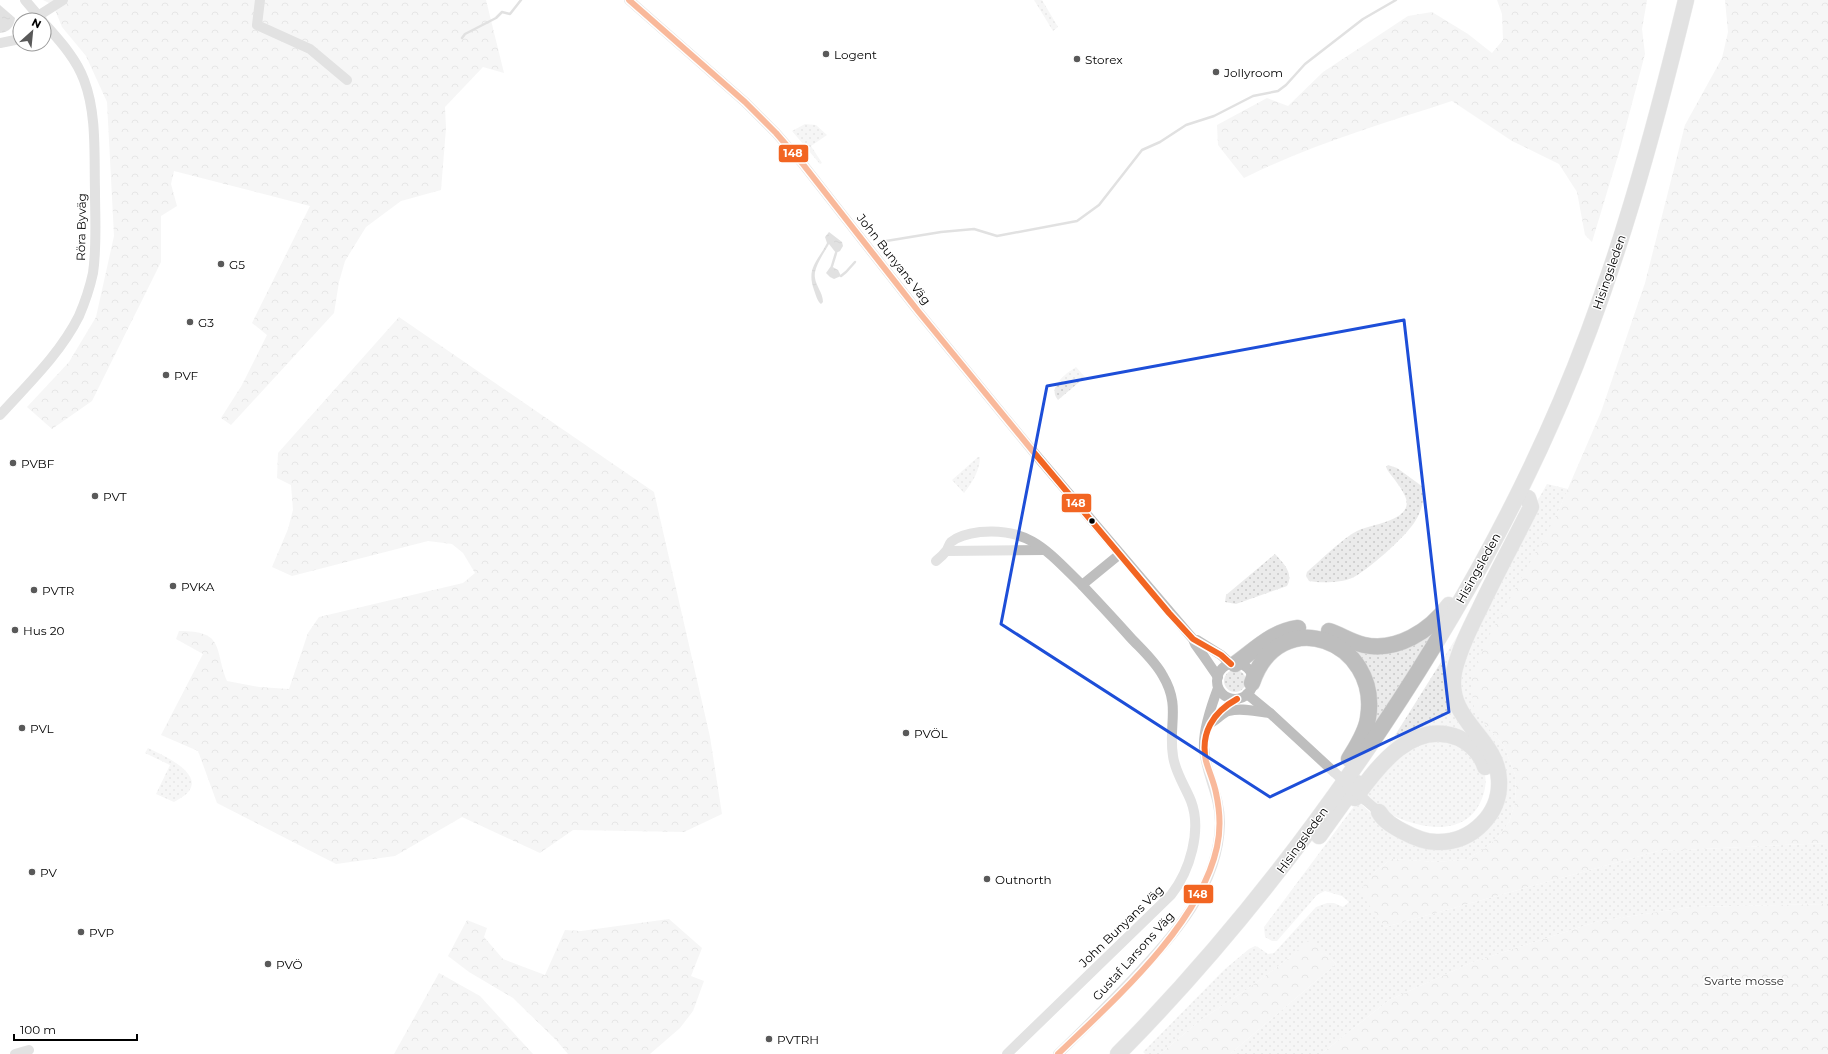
<svg xmlns="http://www.w3.org/2000/svg" width="1828" height="1054" font-family="Montserrat,sans-serif">
  <style>
    .grass { fill: url(#grass-dots) }
    .forest { fill: url(#forest-crowns) }
    .water { fill: url(#water-ripples) }
    .lines { fill: none; stroke-linecap: round; stroke-linejoin: round }
    .stream { stroke: #bdbdbd; stroke-width: 2.5 }
    .trunk-casing { stroke: #dbdbdb; stroke-width: 17 }
    .minor { stroke: #bebebe; stroke-width: 10 }
    .trunk { stroke: #bebebe; stroke-width: 16 }
    .minor-bridge { stroke: #bebebe; stroke-width: 10 }
    .bus-1-casing { stroke: #fff; stroke-width: 9 }
    .bus-1 { stroke: #f26522; stroke-width: 6 }
    .marked { fill: none; stroke: #1d4ed8; stroke-width: 3; stroke-linejoin: round }
    .poi-dot { fill: #595959; stroke: #fff; stroke-width: 1.5 }
    .bus-dot { fill: #000; stroke: #fff; stroke-width: 1.5 }
    .labels { text-anchor: middle; dominant-baseline: central; stroke-width: 3; stroke-linejoin: round; paint-order: stroke }
    .poi-label { font-size: 12px; fill: #000; stroke: #fff; text-anchor: start }
    .street-label { font-size: 12px; fill: #000; stroke: #fff }
    .park-label { font-size: 12px; fill: #313131; stroke: #fff }
    .line-badge { stroke: #fff; stroke-width: 1.5 }
    .badge-label { font-size: 11px; text-anchor: middle; font-weight: bold; fill: #fff }
  </style>
  <defs>
    <pattern id="grass-dots" width="8" height="8" patternUnits="userSpaceOnUse"><rect width="8" height="8" fill="#ebebeb"/><path d="M2 2h.1M6 6h.1" fill="none" stroke="#c8c8c8" stroke-width="1.8" stroke-linecap="round"/></pattern>
    <pattern id="forest-crowns" width="20" height="18" patternUnits="userSpaceOnUse"><rect width="20" height="18" fill="#ebebeb"/><path d="M2 6a3 3 0 1 1 6 0M12 15a3 3 0 1 1 6 0" fill="none" stroke="#c8c8c8"/></pattern>
    <pattern id="water-ripples" width="26" height="14" patternUnits="userSpaceOnUse"><rect width="26" height="14" fill="#bdbdbd"/><path d="M2 4q2-2 4 0t4 0M15 11q2-2 4 0t4 0" fill="none" stroke="#a1a1a1"/></pattern>
  </defs>
  <rect width="100%" height="100%" fill="#fff"/>
  <g class="grass">
    <polygon points="1034,0 1042,0 1058,27 1053,31"/>
    <polygon points="805,124 816,125 827,135 811,146 822,163 820,164 792,131"/>
    <path d="M1076,367l9,10 -27,23c-11,-13 7,-26 18,-33z"/>
    <path d="M978,457h2c0,13 -8,26 -16,36l-12,-13z"/>
    <path d="M1388,465l9,3 26,19c2,12 -2,26 -9,36 -9,14 -47,48 -62,55 -11,5 -32,5 -43,3l-3,-5 1,-4c13,-11 36,-34 50,-41 13,-7 59,-10 48,-35 -4,-9 -11,-17 -17,-25l-2,-4z"/>
    <polygon points="1547,484 1568,489 1557,514 1484,723 1504,746 1516,777 1515,803 1509,822 1498,837 1484,849 1467,859 1438,862 1391,859 1375,872 1360,891 1385,927 1658,851 1828,843 1828,904 1691,907 1599,921 1473,962 1389,1000 1321,1054 1230,1054 1336,964 1311,939 1289,958 1246,990 1202,1019 1160,1054 1145,1054 1143,1052 1225,969 1249,949 1255,946 1258,947 1268,954 1274,953 1316,907 1327,903 1334,903 1343,907 1349,902 1342,896 1325,891 1317,895 1277,941 1272,941 1265,937 1264,927 1358,801 1387,828 1439,848 1503,798 1466,713 1458,672 1535,505"/>
    <path d="M1275,554c9,10 19,19 12,32l-51,18 -11,-2 1,-7z"/>
    <polygon points="1468,619 1450,678 1483,747 1453,732 1382,756"/>
    <polygon points="1439,624 1366,743 1369,727 1354,650 1378,655 1397,651 1423,640"/>
    <circle cx="1235" cy="681" r="11"/>
    <path d="M1429,737l35,8c6,8 17,18 20,27 4,10 0,24 -5,33 -20,36 -72,21 -99,3 -6,-5 -12,-11 -18,-17l26,-28z"/>
    <path d="M148,748c12,6 55,24 41,43 -4,5 -10,8 -15,11l-18,-8 14,-29 -25,-12z"/>
  </g>
  <g class="forest">
    <polygon points="43,0 486,0 504,73 483,67 445,107 446,128 441,190 401,201 366,227 345,261 339,282 334,313 231,425 221,418 242,385 267,335 252,323 310,206 174,171 171,184 177,206 161,216 161,262 92,401 52,429 27,407 69,362 96,317 114,236 107,102 86,56 62,27 53,5"/>
    <path d="M1497,0h150l-5,29 3,25 -25,95 -28,93 -7,-7 -8,-43 -18,-28 -47,-23 -60,-40c-70,23 -142,44 -208,77l-26,-33 -1,-20 50,-27 21,8 35,-34 85,-56 24,-4 36,22 24,19 11,-13 -1,-26z"/>
    <polygon points="1725,0 1828,0 1828,843 1658,851 1385,927 1359,891 1375,872 1391,859 1438,862 1467,859 1484,849 1498,837 1509,822 1515,803 1516,777 1504,746 1484,723 1474,707 1471,687 1472,674 1490,634 1557,514 1601,412 1645,283 1685,125 1722,58 1728,32"/>
    <path d="M399,317l255,175 56,245 12,77 -38,18 -111,-2 -33,23 -78,-36 -67,39 -59,8 -119,-61 -19,-52 -37,-16 42,-81 -27,-15 3,-8c46,0 35,17 48,50l32,6 30,2 19,-56 11,-16 144,-34 12,-10 -12,-20 -11,-9 -24,-3 -136,35 -20,-9 16,-38 5,-19 -2,-25 -14,-7 1,-25z"/>
    <polygon points="1828,904 1828,1054 1321,1054 1389,1000 1473,962 1599,921 1691,907"/>
    <polygon points="669,919 702,948 691,976 704,981 693,1011 680,1028 650,1054 568,1054 556,1040 513,998 469,972 448,956 467,920 487,928 484,937 503,959 545,975 565,930 581,931"/>
    <polygon points="1311,938 1336,964 1230,1054 1160,1054 1202,1019 1246,990 1289,958"/>
    <polygon points="439,973 480,996 533,1054 394,1054"/>
  </g>
  <g class="water">
    <path d="M0,5l15,13c-1,9 -6,14 -15,15z"/>
    <path d="M829,232l13,10 1,4 -3,5 -4,2 -7,-9c-5,9 -16,24 -14,34 1,8 8,15 8,24l-2,2c-4,-3 -5,-9 -7,-14 -8,-22 4,-29 13,-47l-2,-6z"/>
    <polygon points="831,266 838,270 841,276 834,279 830,277 826,273"/>
  </g>
  <g class="lines">
    <g class="stream">
      <polyline points="462,38 465,34 496,18 502,12 510,14 521,0"/>
      <polyline points="880,242 941,232 974,229 997,236 1077,221 1099,205 1142,150 1160,142 1186,125 1214,116 1253,96 1278,91 1286,85 1305,64 1363,19 1396,0"/>
      <polyline points="832,266 836,253"/>
      <polyline points="841,276 846,272 855,262"/>
    </g>
    <defs>
      <g id="trunk">
        <path d="M1329,631c12,4 22,11 35,14 33,7 66,-14 85,-40"/>
        <path d="M1235,664c21,-15 36,-32 63,-36"/>
        <path d="M1252,683c27,-81 129,-43 116,35 -2,15 -12,29 -19,41"/>
        <path d="M1355,798c23,-32 58,-79 104,-60 12,6 22,16 26,29"/>
        <path d="M1379,812c5,9 14,14 23,19 11,6 24,12 37,11 33,0 62,-28 60,-62 -2,-44 -54,-59 -45,-108 5,-22 16,-44 26,-64 16,-34 34,-67 51,-101l-3,-9"/>
        <polyline points="1319,836 1357,783"/>
        <path d="M1118,1054c99,-100 186,-210 264,-327 69,-103 130,-211 179,-326 55,-129 92,-265 125,-401"/>
      </g>
    </defs>
    <use href="#trunk" class="trunk-casing"/>
    <g class="minor">
      <polyline points="25,0 42,20"/>
      <polyline points="260,0 257,25 310,49 347,80"/>
      <polyline points="629,0 745,102 776,133 802,163 918,311 1036,455 1193,639 1195,644 1205,658 1218,677"/>
      <polyline points="38,16 63,0"/>
      <polyline points="0,43 20,39"/>
      <path d="M0,415c28,-31 60,-61 79,-99 6,-14 11,-29 14,-43 4,-27 2,-55 2,-82 -1,-36 2,-77 -11,-111 -8,-22 -25,-40 -40,-57"/>
      <polyline points="947,551 1044,550"/>
      <path d="M936,561c4,-3 8,-7 11,-11 1,-2 2,-6 4,-8 7,-6 21,-9 29,-10 50,-5 69,21 102,53l38,-31"/>
      <polyline points="1197,640 1221,655 1231,664"/>
      <circle cx="1235" cy="681" r="18"/>
      <polyline points="1247,694 1270,713 1334,772"/>
      <path d="M1208,724c9,-3 13,-11 21,-13 12,-4 29,1 41,2"/>
      <polyline points="1365,800 1379,812"/>
      <polyline points="15,1054 29,1050"/>
      <path d="M1007,1054l164,-159c19,-24 31,-65 20,-94 -6,-15 -16,-29 -18,-45 -5,-31 8,-50 -10,-80 -8,-15 -22,-27 -33,-39 -16,-18 -32,-35 -48,-52"/>
      <path d="M1058,1054c26,-25 51,-50 75,-75 40,-43 86,-93 87,-156 0,-29 -15,-50 -16,-76 -1,-17 8,-43 14,-59"/>
    </g>
    <use href="#trunk" class="trunk"/>
    <polyline class="minor-bridge" points="1334,772 1365,800"/>
    <defs>
      <g id="bus-1">
        <polyline points="629,0 745,102 776,133 802,163 918,311 1036,455 1169,613 1193,639 1221,655 1231,664"/>
        <path d="M1058,1054c56,-54 142,-129 159,-207 4,-18 3,-36 -1,-54 -2,-11 -7,-21 -10,-32 -6,-28 7,-49 31,-62"/>
      </g>
    </defs>
    <use href="#bus-1" class="bus-1-casing"/>
    <use href="#bus-1" class="bus-1"/>
  </g>
  <path d="M0 0H1828V1054H0ZM1404,320l45,392 -179,85 -269,-173 46,-238z" fill="#fff" fill-opacity=".55" fill-rule="evenodd"/>
  <path class="marked" d="M1404,320l45,392 -179,85 -269,-173 46,-238z"/>
  <g class="poi-dot">
    <circle cx="826" cy="54" r="4"/>
    <circle cx="1077" cy="59" r="4"/>
    <circle cx="1216" cy="72" r="4"/>
    <circle cx="221" cy="264" r="4"/>
    <circle cx="190" cy="322" r="4"/>
    <circle cx="166" cy="375" r="4"/>
    <circle cx="13" cy="463" r="4"/>
    <circle cx="95" cy="496" r="4"/>
    <circle cx="173" cy="586" r="4"/>
    <circle cx="34" cy="590" r="4"/>
    <circle cx="15" cy="630" r="4"/>
    <circle cx="22" cy="728" r="4"/>
    <circle cx="906" cy="733" r="4"/>
    <circle cx="32" cy="872" r="4"/>
    <circle cx="987" cy="879" r="4"/>
    <circle cx="81" cy="932" r="4"/>
    <circle cx="268" cy="964" r="4"/>
    <circle cx="769" cy="1039" r="4"/>
  </g>
  <circle class="bus-dot" cx="1092" cy="521" r="3.5"/>
  <g class="labels">
    <g class="poi-label">
      <text x="834" y="54">Logent</text>
      <text x="1085" y="59">Storex</text>
      <text x="1224" y="72">Jollyroom</text>
      <text x="229" y="264">G5</text>
      <text x="198" y="322">G3</text>
      <text x="174" y="375">PVF</text>
      <text x="21" y="463">PVBF</text>
      <text x="103" y="496">PVT</text>
      <text x="181" y="586">PVKA</text>
      <text x="42" y="590">PVTR</text>
      <text x="23" y="630">Hus 20</text>
      <text x="30" y="728">PVL</text>
      <text x="914" y="733">PVÖL</text>
      <text x="40" y="872">PV</text>
      <text x="995" y="879">Outnorth</text>
      <text x="89" y="932">PVP</text>
      <text x="276" y="964">PVÖ</text>
      <text x="777" y="1039">PVTRH</text>
    </g>
    <g class="street-label">
      <text transform="translate(81 227) rotate(-89)">Röra Byväg</text>
      <text transform="translate(894 259) rotate(52)">John Bunyans Väg</text>
      <text transform="translate(1609 272) rotate(-71)">Hisingsleden</text>
      <text transform="translate(1478 568) rotate(-61)">Hisingsleden</text>
      <text transform="translate(1302 840) rotate(-54)">Hisingsleden</text>
      <text transform="translate(1121 926) rotate(-44)">John Bunyans Väg</text>
      <text transform="translate(1133 956) rotate(-48)">Gustaf Larsons Väg</text>
    </g>
    <g class="park-label">
      <text x="1744" y="980">Svarte mosse</text>
    </g>
  </g>
  <g class="line-badge">
    <rect x="778" y="144" width="31" height="19" rx="4" fill="#f26522"/>
    <rect x="1061" y="493" width="31" height="20" rx="4" fill="#f26522"/>
    <rect x="1183" y="884" width="31" height="20" rx="4" fill="#f26522"/>
  </g>
  <g class="badge-label">
    <text x="793" y="157">148</text>
    <text x="1076" y="507">148</text>
    <text x="1198" y="898">148</text>
  </g>
  <g transform="translate(32 32) rotate(27)"><circle r="19" fill="#ffffff" stroke="#999999"/>
  <path d="M0-3L7 15L0 10L-7 15Z" fill="#595959"/>
  <text y="-6" font-size="11" font-weight="bold" text-anchor="middle" fill="#000000">N</text>
  </g>
  <path d="M14 1034v6h123v-6" fill="none" stroke="#000000" stroke-width="2"/>
  <text x="20" y="1034" font-size="12" fill="#000000" stroke="#ffffff" stroke-width="3" paint-order="stroke">100 m</text>
</svg>
